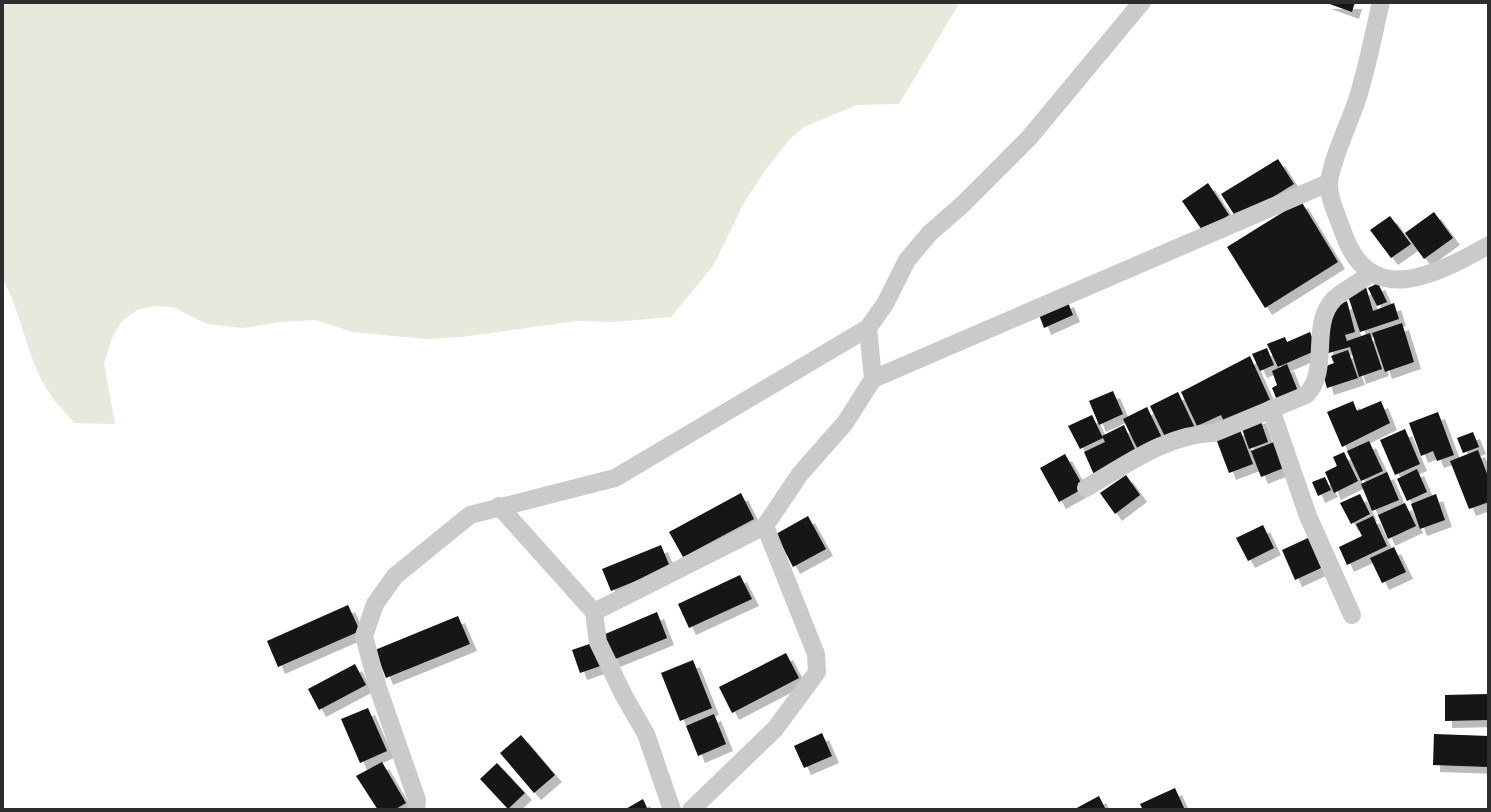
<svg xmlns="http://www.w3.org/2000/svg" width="1491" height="812" font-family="Montserrat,sans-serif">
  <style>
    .green { fill: #e5eadc }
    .building { fill: #141414; filter: url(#shadow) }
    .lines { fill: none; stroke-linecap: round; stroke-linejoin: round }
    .minor { stroke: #cacaca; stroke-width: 18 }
  </style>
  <defs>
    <filter id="shadow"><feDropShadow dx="7" dy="7" stdDeviation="0" flood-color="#0004"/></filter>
  </defs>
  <rect width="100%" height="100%" fill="#fff"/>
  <path class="green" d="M2,2h958l-61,102 -42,1 -53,22 -14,12 -24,30 -22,34 -31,63 -42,51 -57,5 -38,-1 -114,16 -36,2 -74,-7 -36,-12 -36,2 -37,6 -36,-4 -34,-17 -18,-1 -18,4 -15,11 -10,17 -8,25 11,61 -40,-1c-8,-9 -18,-18 -25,-29 -24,-35 -27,-80 -48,-116z"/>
  <g class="building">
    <polygon points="1324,2 1355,2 1352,12"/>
    <polygon points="1278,159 1294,184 1237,219 1221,194"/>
    <polygon points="1208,183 1229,215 1204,233 1182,201"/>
    <polygon points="1301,201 1338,262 1265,308 1227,247"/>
    <polygon points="1434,212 1453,238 1424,259 1405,233"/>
    <polygon points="1390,216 1411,244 1391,258 1370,230"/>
    <polygon points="1378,283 1387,302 1377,306 1368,288"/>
    <polygon points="1366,287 1373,311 1394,303 1399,319 1360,332 1347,293"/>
    <polygon points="1067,300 1073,315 1044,328 1038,312"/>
    <polygon points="1347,301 1355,332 1345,335 1347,341 1370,333 1382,369 1359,377 1350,347 1325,354 1330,308"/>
    <polygon points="1402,323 1414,362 1385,372 1372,333"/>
    <polygon points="1310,332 1317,350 1278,367 1267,344 1285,337 1287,342"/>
    <polygon points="1267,348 1274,365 1260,371 1252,354"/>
    <polygon points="1348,350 1358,378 1327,388 1321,368 1334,363 1331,356"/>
    <polygon points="1250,356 1271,402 1225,424 1221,415 1197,426 1181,392"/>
    <polygon points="1287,364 1298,391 1277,400 1272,388 1277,385 1272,371"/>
    <polygon points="1113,391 1123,414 1099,425 1089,401"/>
    <polygon points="1178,392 1195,428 1167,441 1150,406"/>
    <polygon points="1353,401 1357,411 1381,401 1390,423 1342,447 1327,412"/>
    <polygon points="1147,407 1164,442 1140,454 1123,419"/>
    <polygon points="1438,412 1454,455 1437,461 1433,451 1421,456 1409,423"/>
    <polygon points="1092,415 1103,438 1080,449 1068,426"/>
    <polygon points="1259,416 1268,442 1249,449 1240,423"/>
    <polygon points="1124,425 1138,456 1095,477 1084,452 1105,442 1102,436"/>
    <polygon points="1239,427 1253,464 1229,473 1215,436"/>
    <polygon points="1405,429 1420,464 1395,475 1380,440"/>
    <polygon points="1473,432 1479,447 1463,453 1457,438"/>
    <polygon points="1279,440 1289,466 1261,477 1251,451"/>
    <polygon points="1369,441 1383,471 1361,481 1347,451"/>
    <polygon points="1478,450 1489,479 1489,502 1469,509 1450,461"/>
    <polygon points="1344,452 1358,481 1334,493 1325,472 1337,466 1333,457"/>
    <polygon points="1065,454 1084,488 1059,502 1040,468"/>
    <polygon points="1417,469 1427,492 1407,501 1397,479"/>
    <polygon points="1387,472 1399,500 1372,511 1361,484"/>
    <polygon points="1126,475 1140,495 1115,514 1100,493"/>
    <polygon points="1325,477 1331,490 1318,496 1312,482"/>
    <polygon points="741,493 754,519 683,557 669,532"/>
    <polygon points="1360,494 1370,514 1351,524 1340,503"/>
    <polygon points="1436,494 1445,520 1420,529 1411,504"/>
    <polygon points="1405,503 1416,526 1388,539 1378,515"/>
    <polygon points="808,516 826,549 793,567 776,534"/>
    <polygon points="1373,516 1387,546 1347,565 1339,547 1362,536 1356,524"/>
    <polygon points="1263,525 1274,548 1248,561 1236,538"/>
    <polygon points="1308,538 1321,568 1295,580 1282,550"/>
    <polygon points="661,545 670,567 611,591 602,569"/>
    <polygon points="1394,547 1406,572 1382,583 1370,558"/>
    <polygon points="740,575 752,599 689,628 678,604"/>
    <polygon points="348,605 360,631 278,667 267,641"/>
    <polygon points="657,612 667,638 613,660 603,635"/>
    <polygon points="458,616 470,644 386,678 375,650"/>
    <polygon points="595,642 603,665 580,673 572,650"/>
    <polygon points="786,653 799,678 732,713 719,687"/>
    <polygon points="693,660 712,708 680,721 661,673"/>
    <polygon points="355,664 366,685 319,710 308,689"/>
    <polygon points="1489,694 1489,720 1445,721 1445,695"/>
    <polygon points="368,708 387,751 360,763 341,719"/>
    <polygon points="714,714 726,744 698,756 686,726"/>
    <polygon points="822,733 832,756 804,768 794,746"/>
    <polygon points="1434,734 1489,736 1489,767 1433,765"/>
    <polygon points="521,735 555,775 534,793 500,753"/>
    <polygon points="382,762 406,803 394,810 378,810 356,776"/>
    <polygon points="497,763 525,793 508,809 480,779"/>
    <polygon points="1175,788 1185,810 1143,810 1140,804"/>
    <polygon points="1099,796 1106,810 1073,810"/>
    <polygon points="643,799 648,810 624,810"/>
  </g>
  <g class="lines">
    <g class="minor">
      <path d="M1381,2c-8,34 -14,68 -25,101 -7,20 -27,63 -27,82 0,15 9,32 14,47 27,79 94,42 146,13"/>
      <polyline points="873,379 1328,183"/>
      <polyline points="1271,409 1308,516 1352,615"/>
      <path d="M1086,488c40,-23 81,-54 128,-55l92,-38c25,-25 3,-70 28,-96 8,-8 27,-17 37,-26"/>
      <polyline points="499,506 594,612 598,642 624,696 646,734 672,810"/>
      <polyline points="594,612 765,526"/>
      <polyline points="416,810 417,800 378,688 364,636 375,604 395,576 470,515 615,478 868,328 885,304 907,260 930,233 962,205 1029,138 1142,2"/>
      <polyline points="691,810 775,729 817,672 816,654 765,526 800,474 845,423 873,379 868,328"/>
    </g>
  </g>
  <rect width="1491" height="812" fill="none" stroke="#2d2d2d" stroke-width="8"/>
</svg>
